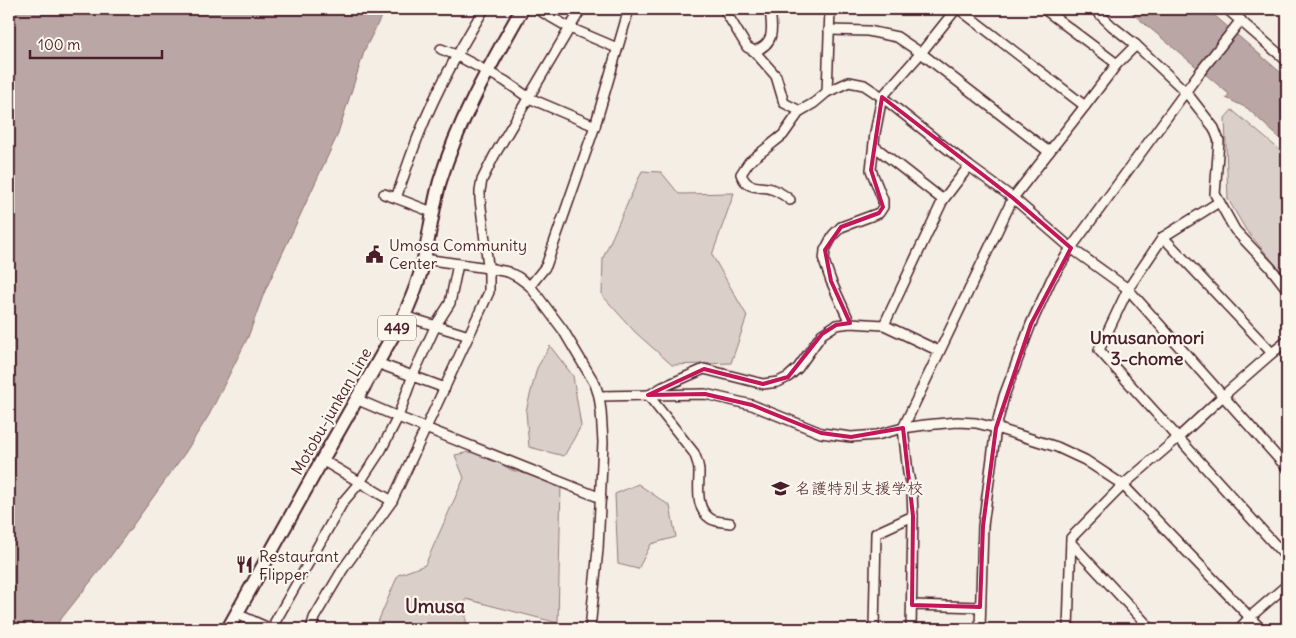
<svg xmlns="http://www.w3.org/2000/svg" width="1296" height="638" font-family="Delius,'Klee One',sans-serif">
  <style>
    .green { fill: #dbd0c9; stroke: #92787a }
    .water { fill: #baa7a5; stroke: #8d7174 }
    .lines { fill: none; stroke-linecap: round; stroke-linejoin: round }
    .minor-casing { stroke: #4a1f2b; stroke-width: 12 }
    .highway-casing { stroke: #4a1f2b; stroke-width: 16 }
    .minor { stroke: #fbf7ec; stroke-width: 9 }
    .highway { stroke: #fbf7ec; stroke-width: 12 }
    .marked { fill: none; stroke: #c2185b; stroke-width: 4; stroke-linejoin: round }
    .labels { text-anchor: middle; dominant-baseline: central; stroke-width: 4.5; stroke-linejoin: round; paint-order: stroke }
    .shield { fill: #fbf7ec; stroke: #7f6065; stroke-width: 1 }
    .shield-label { font-size: 15px; font-weight: bold; fill: #4a1f2b }
    .poi-label { font-size: 16px; fill: #4a1f2b; stroke: #fbf7ec; text-anchor: start }
    .street-label { font-size: 16px; fill: #4a1f2b; stroke: #fbf7ec }
    .neighbourhood-label { font-size: 18px; font-weight: bold; fill: #4a1f2b; stroke: #fbf7ec }
    .quarter-label { font-size: 19px; font-weight: bold; fill: #4a1f2b; stroke: #fbf7ec }
  </style>
  <rect width="100%" height="100%" fill="#f4eee4"/>
  <filter id="ink" filterUnits="userSpaceOnUse"><feTurbulence type="fractalNoise" baseFrequency=".02" numOctaves="2"/><feDisplacementMap in="SourceGraphic" scale="10" xChannelSelector="R" yChannelSelector="G"/><feConvolveMatrix kernelMatrix="1 2 1 2 8 2 1 2 1" color-interpolation-filters="sRGB"/></filter>
  <g filter="url(#ink)">
    <g class="green">
      <polygon points="1232,110 1287,156 1287,278 1246,230 1228,199 1225,118"/>
      <polygon points="642,171 661,172 679,194 734,193 712,255 747,316 731,363 672,365 635,332 602,295 603,258"/>
      <polygon points="550,346 573,376 581,426 564,456 529,447 526,411 537,368"/>
      <polygon points="479,450 511,470 561,483 558,623 466,599 466,629 375,629 398,575 425,565 464,478 455,455"/>
      <polygon points="638,484 670,506 676,537 651,544 638,569 618,564 615,494"/>
    </g>
    <g class="water">
      <polygon points="9,9 385,9 365,49 337,136 264,293 248,337 209,415 185,453 107,561 53,629 9,629"/>
      <polygon points="1127,9 1207,9 1287,78 1287,145 1247,108 1226,98 1229,94"/>
    </g>
    <g class="lines">
      <defs>
        <g id="minor">
          <polyline points="537,9 570,28 617,48"/>
          <polyline points="724,9 747,47 754,51 776,76 784,103 800,111"/>
          <polyline points="959,9 1085,106"/>
          <polyline points="1044,9 1117,64"/>
          <polyline points="1094,9 1112,26 1136,45 1186,92 1214,128 1219,141 1215,194 1235,230 1270,267 1287,289"/>
          <polyline points="1227,9 1287,61"/>
          <polyline points="829,30 868,31 897,37 921,53 1049,152"/>
          <polyline points="441,49 456,55 505,81 529,98 595,126"/>
          <path d="M754,51c22,-7 18,-23 16,-42"/>
          <polyline points="827,92 830,9"/>
          <polyline points="874,146 943,200"/>
          <polyline points="384,194 396,198"/>
          <path d="M790,200c-7,-6 -13,-10 -22,-12 -13,-2 -21,1 -27,-14l8,-12 34,-27 17,-24 14,-8 13,-11 22,-10 15,3 18,12 87,69 44,32 58,50 57,41 159,179"/>
          <polyline points="1219,202 1163,237 1128,289 1099,350 1287,558"/>
          <path d="M432,212l-36,-14c8,-22 15,-44 24,-66 17,-43 40,-83 64,-123"/>
          <polyline points="1163,237 1272,353"/>
          <polyline points="424,259 488,268 508,272 518,277 530,286 563,330 595,384 599,396 601,411 603,442 598,549 590,629"/>
          <polyline points="530,286 546,266 595,126 629,9"/>
          <polyline points="404,316 469,336"/>
          <polyline points="850,323 831,281 824,261 825,250 833,235 841,227 879,213 883,207 883,200 871,170 875,133 882,97 921,53 956,9"/>
          <polyline points="884,325 943,200 969,166"/>
          <polyline points="377,363 445,388"/>
          <polyline points="651,394 663,387 704,369 763,384 778,382 788,377 798,368 822,334 836,325 850,323 884,325 939,351"/>
          <path d="M648,395l46,58c3,7 5,12 5,19 0,16 -4,37 12,47 5,3 13,3 19,4"/>
          <polyline points="599,396 705,394 752,405 821,433 851,437 877,435 903,428 925,425 957,422 976,423 996,428 1057,447 1085,460 1123,485 1261,629"/>
          <polyline points="356,399 398,417 601,498"/>
          <polyline points="322,460 392,501"/>
          <polyline points="1071,543 1151,629"/>
          <polyline points="912,605 980,607"/>
          <polyline points="237,614 271,629"/>
          <polyline points="271,629 343,502 360,482 381,450 398,417 413,375 436,325 450,303 458,264"/>
          <polyline points="311,629 314,618 343,569 392,501 489,292 489,274 480,199 480,191 482,180 494,156 581,9"/>
          <polyline points="874,629 876,533 913,516"/>
          <polyline points="911,629 913,516 912,492 908,473 903,428 1013,198 1085,106 1117,64 1136,45"/>
          <polyline points="980,629 983,526 996,428 1004,396 1031,324 1051,280 1071,248 1197,76 1241,20"/>
          <polyline points="1068,629 1071,538 1123,485 1179,437 1224,395 1272,353 1287,341"/>
          <polyline points="1239,629 1250,617 1287,585"/>
        </g>
        <path id="highway" d="M228,629l94,-169 82,-144c8,-18 16,-37 20,-57 6,-26 9,-53 16,-78 19,-62 51,-117 82,-172"/>
      </defs>
      <use href="#minor" class="minor-casing"/>
      <use href="#highway" class="highway-casing"/>
      <use href="#minor" class="minor"/>
      <use href="#highway" class="highway"/>
    </g>
  </g>
  <path class="marked" d="M882,97l131,101 58,50 -40,76 -35,104 -13,98 -3,81 -68,-2 1,-89 -10,-88 -52,9 -30,-4 -69,-28 -47,-11 -57,1 56,-26 59,15 25,-7 34,-43 14,-9 14,-2 -19,-42 -6,-31 16,-23 38,-14 4,-6 -12,-37z"/>
  <defs>
    <symbol id="civic-bare" viewBox="-9 -9 18 18"><path d="M-.6-6.5H3V-4.5H.6V-3L4-1V1h2V6H-6V1h2V-1L-.6-3ZM-1.2 2.5V6h2.4V2.5Z" fill="#4a1f2b" stroke="#fbf7ec" stroke-width="2.5" paint-order="stroke"/></symbol>
    <symbol id="school-bare" viewBox="-9 -9 18 18"><path d="M0-5L7-2L0 1L-7-2ZM-4 1L0 2.5L4 1V4Q0 6-4 4Z" fill="#4a1f2b" stroke="#fbf7ec" stroke-width="2.5" paint-order="stroke"/></symbol>
    <symbol id="restaurant-bare" viewBox="-9 -9 18 18"><path d="M-5-6h1v4h1v-4h1v4h1v-4h1v5L-1.5 .5V6h-2V.5L-5-1ZM5-6V6H3V1.5H1.5Q1.5-4 5-6Z" fill="#4a1f2b" stroke="#fbf7ec" stroke-width="2.5" paint-order="stroke"/></symbol>
  </defs>
  <g fill-rule="evenodd">
    <use href="#civic-bare" x="362" y="242" width="25" height="25"/>
    <use href="#school-bare" x="768" y="476" width="25" height="25"/>
    <use href="#restaurant-bare" x="232" y="552" width="25" height="25"/>
  </g>
  <g class="labels">
    <rect class="shield" x="378" y="315.5" width="38" height="25" rx="4"/>
    <g class="shield-label">
      <text x="397" y="328">449</text>
    </g>
    <g class="poi-label">
      <text x="389" y="245">Umosa Community<tspan x="389" dy="18">Center</tspan></text>
      <text x="795" y="488">名護特別支援学校</text>
      <text x="259" y="556">Restaurant<tspan x="259" dy="18">Flipper</tspan></text>
    </g>
    <g class="street-label">
      <text transform="translate(331 411) rotate(-60)">Motobu-junkan Line</text>
    </g>
    <g class="neighbourhood-label">
      <text x="1147" y="337">Umusanomori<tspan x="1147" dy="21">3-chome</tspan></text>
    </g>
    <g class="quarter-label">
      <text x="435" y="606">Umusa</text>
    </g>
  </g>
  <rect width="1296" height="638" fill="none" stroke="#fbf7ec" stroke-width="30"/>
  <rect x="15" y="15" width="1266" height="608" fill="none" stroke="#4a1f2b" stroke-width="2" filter="url(#ink)"/>
  <path d="M30 50v8h132v-8" fill="none" stroke="#4a1f2b" stroke-width="2.5"/>
  <text x="38" y="50" font-size="15" fill="#4a1f2b" stroke="#fbf7ec" stroke-width="4" paint-order="stroke">100 m</text>
</svg>
